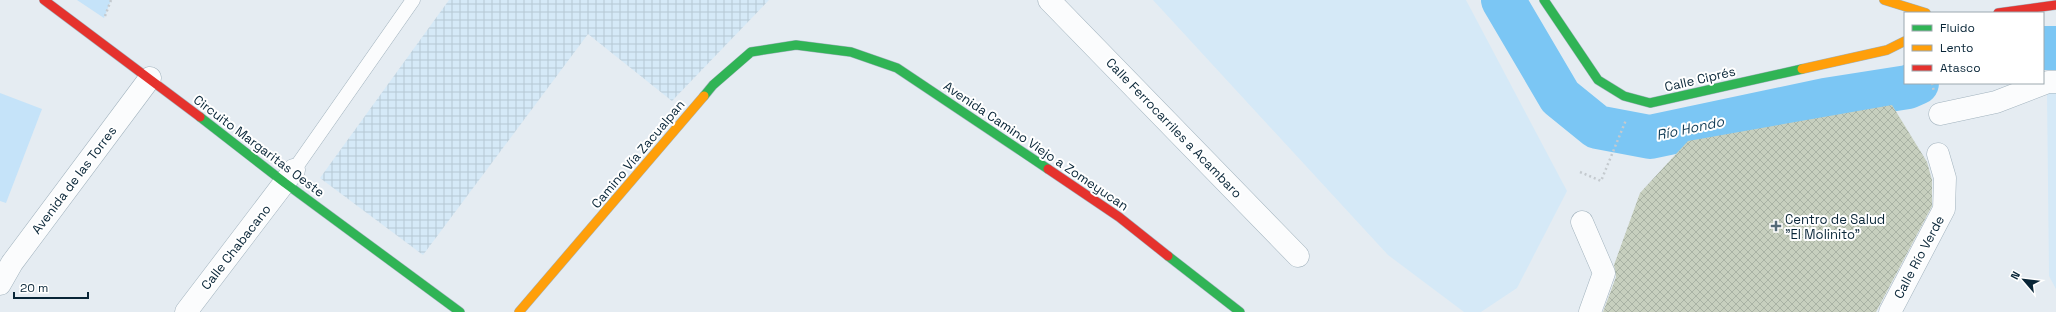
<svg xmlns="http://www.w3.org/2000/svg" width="2056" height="312" font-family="'Space Grotesk',sans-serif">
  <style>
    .built { fill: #d5e9f7 }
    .industrial { fill: url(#industrial-grid) }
    .garden { fill: #c5e3f9 }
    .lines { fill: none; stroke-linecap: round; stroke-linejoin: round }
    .river { stroke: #7bc6f4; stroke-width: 44 }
    .building { fill: url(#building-cross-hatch) }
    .lane-casing { stroke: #a2b3be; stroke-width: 15 }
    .street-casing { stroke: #a2b3be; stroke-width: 23 }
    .fast-casing { stroke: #a2b3be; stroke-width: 10 }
    .slow-casing { stroke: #a2b3be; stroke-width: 10 }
    .jam-casing { stroke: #a2b3be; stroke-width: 10 }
    .path { stroke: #c4cacf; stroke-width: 2.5; stroke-dasharray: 2 3; stroke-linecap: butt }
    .lane { stroke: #fbfcfd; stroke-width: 14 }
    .street { stroke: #fbfcfd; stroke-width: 22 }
    .fast { stroke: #30b455; stroke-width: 9 }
    .slow { stroke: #ff9f0a; stroke-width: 9 }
    .jam { stroke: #e5322d; stroke-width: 9 }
    .poi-dot { fill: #556b78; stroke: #fff; stroke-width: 1.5 }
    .labels { text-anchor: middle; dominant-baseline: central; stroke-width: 4; stroke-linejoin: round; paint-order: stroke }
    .street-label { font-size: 13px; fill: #082537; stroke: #fff }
    .poi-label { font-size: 13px; fill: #082537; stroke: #fff; text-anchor: start }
    .water-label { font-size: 14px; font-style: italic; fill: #123d57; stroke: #fff }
  </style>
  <defs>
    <pattern id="industrial-grid" width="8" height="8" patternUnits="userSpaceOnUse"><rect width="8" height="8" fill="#d5e9f7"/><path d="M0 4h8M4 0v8" fill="none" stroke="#b5c8d4"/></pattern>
    <pattern id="building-cross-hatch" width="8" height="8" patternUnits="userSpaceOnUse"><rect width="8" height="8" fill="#c7cfbe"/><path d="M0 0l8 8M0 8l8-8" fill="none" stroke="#a9b2a4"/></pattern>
  </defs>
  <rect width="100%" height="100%" fill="#e5ecf2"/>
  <g class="built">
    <polygon points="1153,0 1466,0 1567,191 1517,288 1481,312 1464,312 1388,255"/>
    <polygon points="2056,90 2056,289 2049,276 2047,91"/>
  </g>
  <polygon class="industrial" points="449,0 769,0 672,101 588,34 423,255 320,178"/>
  <g class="garden">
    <polygon points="77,0 111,0 104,18"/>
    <polygon points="0,93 42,109 6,203 0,201"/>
  </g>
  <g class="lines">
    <g class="river">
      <polyline points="1503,0 1560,97 1597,127 1650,137 1825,100 1908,87 1917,83"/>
      <polyline points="2043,48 2056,48"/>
    </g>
  </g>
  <polygon class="building" points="1892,105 1927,162 1932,180 1932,206 1876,312 1603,312 1616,277 1614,265 1640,193 1688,141"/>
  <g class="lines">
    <defs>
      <polyline id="lane" points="294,170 413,0"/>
      <g id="street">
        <polyline points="1049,0 1298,256"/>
        <polyline points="1940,114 1996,102 2048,82 2056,82"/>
        <polyline points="1582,222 1604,273 1590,312"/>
        <polyline points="0,284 12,263 150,78"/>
        <polyline points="186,312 294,170"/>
        <polyline points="1890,312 1944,209 1945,178 1938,154"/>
      </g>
      <g id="fast">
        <polyline points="1544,0 1598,80 1624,96 1650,103 1802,69"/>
        <polyline points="704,96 713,85 751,52 796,45 851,52 897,68 1048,169"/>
        <polyline points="200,117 285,183 460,312"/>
        <polyline points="1168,256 1240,312"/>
      </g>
      <g id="slow">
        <polyline points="1884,0 1926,13"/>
        <polyline points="1802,69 1887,50 1905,41"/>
        <polyline points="519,312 704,96"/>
      </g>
      <g id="jam">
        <polyline points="44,0 200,117"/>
        <polyline points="1998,13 2056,5"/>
        <polyline points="1048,169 1119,217 1168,256"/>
      </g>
    </defs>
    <use href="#lane" class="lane-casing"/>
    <use href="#street" class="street-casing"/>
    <use href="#fast" class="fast-casing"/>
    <use href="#slow" class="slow-casing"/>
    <use href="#jam" class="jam-casing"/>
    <g class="path">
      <polyline points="105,16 111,0"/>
      <polyline points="1932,83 1934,92"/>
      <polyline points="1580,172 1601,181 1626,120"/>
    </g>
    <use href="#lane" class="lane"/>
    <use href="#street" class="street"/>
    <use href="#fast" class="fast"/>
    <use href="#slow" class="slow"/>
    <use href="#jam" class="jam"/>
  </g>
  <path class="poi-dot" d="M1774 220h4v4h4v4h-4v4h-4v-4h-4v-4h4z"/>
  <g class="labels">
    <g class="street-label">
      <text transform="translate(1700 79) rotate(-13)">Calle Ciprés</text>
      <text transform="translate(1174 128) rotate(46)">Calle Ferrocarriles a Acambaro</text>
      <text transform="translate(259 146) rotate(37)">Circuito Margaritas Oeste</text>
      <text transform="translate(1036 146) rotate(34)">Avenida Camino Viejo a Zomeyucan</text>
      <text transform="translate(638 154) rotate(-50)">Camino Vía Zacualpan</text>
      <text transform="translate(74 180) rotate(-53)">Avenida de las Torres</text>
      <text transform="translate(236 247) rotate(-52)">Calle Chabacano</text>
      <text transform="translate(1919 257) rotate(-62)">Calle Río Verde</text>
    </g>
    <g class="poi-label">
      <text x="1785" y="219">Centro de Salud<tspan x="1785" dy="15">"El Molinito"</tspan></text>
    </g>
    <g class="water-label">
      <text transform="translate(1690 128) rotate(-12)">Río Hondo</text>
    </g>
  </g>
  <rect x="1904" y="12" width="140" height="72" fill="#ffffff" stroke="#9ca8af"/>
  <rect x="1912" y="25" width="20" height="6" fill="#30b455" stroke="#9ca8af"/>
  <text x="1940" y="32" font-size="12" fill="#082537">Fluido</text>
  <rect x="1912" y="45" width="20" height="6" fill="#ff9f0a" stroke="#9ca8af"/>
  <text x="1940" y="52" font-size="12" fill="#082537">Lento</text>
  <rect x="1912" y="65" width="20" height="6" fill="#e5322d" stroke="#9ca8af"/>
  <text x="1940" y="72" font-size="12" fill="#082537">Atasco</text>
  <g transform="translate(2024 280) rotate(298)" stroke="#ffffff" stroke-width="3" paint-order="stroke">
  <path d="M0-3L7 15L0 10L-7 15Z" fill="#082537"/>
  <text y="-6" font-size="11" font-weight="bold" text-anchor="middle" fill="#082537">N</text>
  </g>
  <path d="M14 292v6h74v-6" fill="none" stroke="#082537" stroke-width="2"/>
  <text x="20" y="292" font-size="12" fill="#082537" stroke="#ffffff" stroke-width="3" paint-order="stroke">20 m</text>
</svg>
